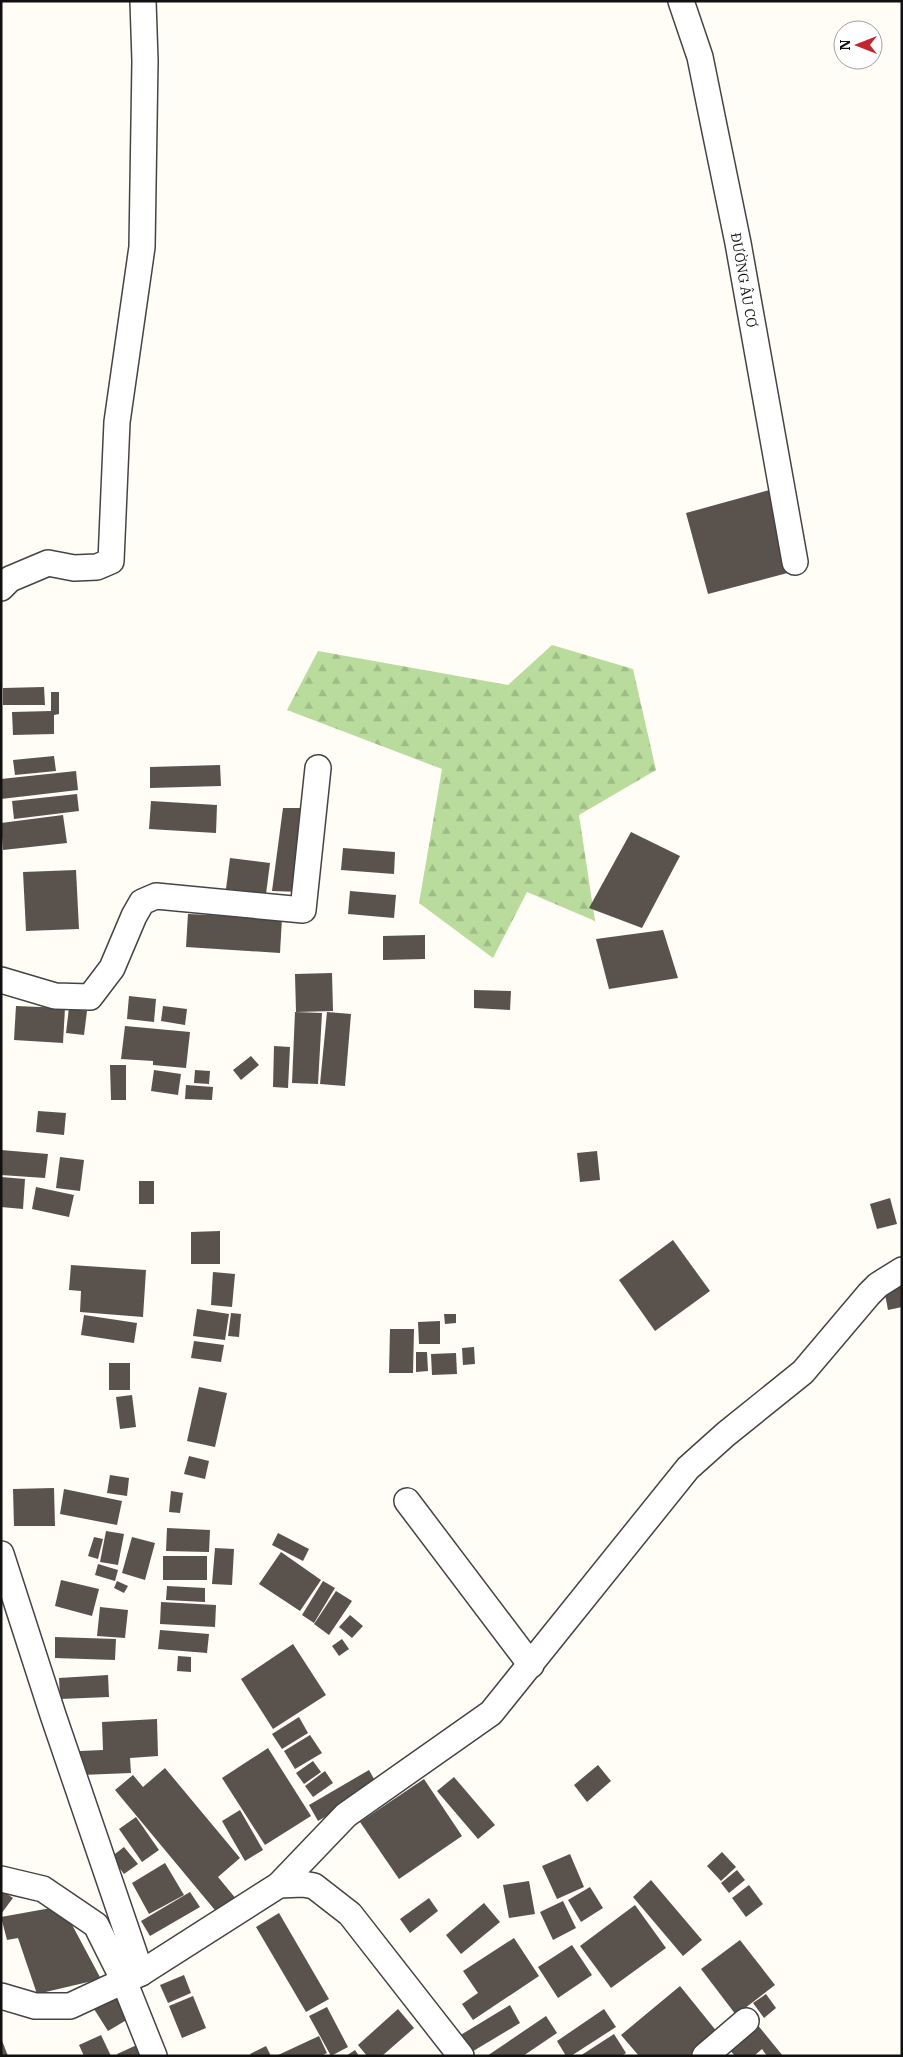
<svg xmlns="http://www.w3.org/2000/svg" width="903" height="2057" font-family="'IBM Plex Serif',serif">
  <style>
    .forest { fill: url(#forest-firs) }
    .building { fill: #5a524d }
    .lines { fill: none; stroke-linecap: round; stroke-linejoin: round }
    .minor-casing { stroke: #444; stroke-width: 28 }
    .minor { stroke: #fff; stroke-width: 25 }
    .labels { text-anchor: middle; dominant-baseline: central; stroke-width: 5; stroke-linejoin: round; paint-order: stroke }
    .street-label { font-size: 14px; fill: #111; stroke: #fff }
  </style>
  <defs>
    <pattern id="forest-firs" width="22" height="20" patternUnits="userSpaceOnUse" patternTransform="scale(1.25)"><rect width="22" height="20" fill="#b9dc9c"/><path d="M5 1l3.5 6h-7zM16 11l3.5 6h-7z" fill="#9ebc85"/></pattern>
  </defs>
  <rect width="100%" height="100%" fill="#fffdf5"/>
  <polygon class="forest" points="552,645 633,669 656,770 579,815 595,921 527,892 493,958 419,903 442,769 287,710 318,651 508,685"/>
  <g class="building">
    <polygon points="773,489 795,571 708,594 686,513"/>
    <polygon points="44,687 45,705 3,705 3,688"/>
    <polygon points="51,692 59,692 59,714 54,715 54,734 13,735 12,712 51,711"/>
    <polygon points="54,756 56,771 15,775 13,760"/>
    <polygon points="220,765 221,786 150,788 150,767"/>
    <polygon points="76,771 78,790 1,799 1,779"/>
    <polygon points="77,794 79,811 14,819 12,801"/>
    <polygon points="151,801 217,805 216,833 149,829"/>
    <polygon points="283,808 311,808 300,892 272,891"/>
    <polygon points="63,815 67,843 3,850 1,823"/>
    <polygon points="631,832 680,856 642,928 589,908"/>
    <polygon points="343,848 395,852 394,874 341,870"/>
    <polygon points="230,858 270,863 266,894 226,889"/>
    <polygon points="76,870 79,929 26,931 23,872"/>
    <polygon points="350,891 396,895 394,918 348,914"/>
    <polygon points="188,914 282,918 280,953 186,947"/>
    <polygon points="663,930 678,978 609,989 596,939"/>
    <polygon points="425,935 425,959 383,960 383,936"/>
    <polygon points="332,973 333,1011 296,1012 295,974"/>
    <polygon points="474,990 511,991 510,1010 474,1008"/>
    <polygon points="129,996 156,999 154,1022 127,1019"/>
    <polygon points="16,1006 65,1008 63,1043 14,1040"/>
    <polygon points="163,1006 187,1009 185,1025 161,1021"/>
    <polygon points="69,1008 87,1011 84,1035 66,1033"/>
    <polygon points="295,1012 322,1013 318,1084 292,1083"/>
    <polygon points="327,1012 351,1014 345,1086 320,1084"/>
    <polygon points="125,1026 190,1032 186,1068 153,1065 153,1061 121,1059"/>
    <polygon points="274,1046 290,1047 288,1088 273,1087"/>
    <polygon points="251,1056 259,1065 241,1080 233,1070"/>
    <polygon points="110,1065 126,1065 126,1100 111,1100"/>
    <polygon points="154,1070 181,1074 178,1095 151,1091"/>
    <polygon points="195,1070 210,1071 209,1084 194,1083"/>
    <polygon points="186,1085 213,1087 212,1100 185,1099"/>
    <polygon points="38,1111 66,1113 64,1135 36,1132"/>
    <polygon points="1,1150 48,1154 45,1178 1,1175"/>
    <polygon points="597,1151 600,1180 580,1182 577,1153"/>
    <polygon points="60,1157 84,1160 80,1191 56,1188"/>
    <polygon points="1,1177 25,1179 23,1209 1,1207"/>
    <rect x="139" y="1181" width="15" height="23"/>
    <polygon points="36,1187 74,1195 69,1217 32,1209"/>
    <polygon points="890,1198 897,1224 877,1229 870,1204"/>
    <polygon points="220,1231 220,1264 191,1264 191,1232"/>
    <polygon points="673,1240 710,1291 655,1331 619,1280"/>
    <polygon points="71,1265 146,1270 143,1317 80,1312 81,1291 69,1290"/>
    <polygon points="213,1272 235,1274 232,1307 211,1305"/>
    <polygon points="902,1286 902,1307 888,1310 884,1289"/>
    <polygon points="197,1309 229,1314 225,1340 193,1336"/>
    <polygon points="231,1313 241,1314 239,1337 228,1336"/>
    <polygon points="444,1314 456,1314 456,1323 445,1324"/>
    <polygon points="84,1315 137,1323 134,1343 81,1335"/>
    <polygon points="440,1321 440,1344 419,1344 418,1322"/>
    <polygon points="390,1329 414,1329 413,1373 389,1373"/>
    <polygon points="194,1341 224,1345 221,1362 191,1358"/>
    <polygon points="474,1347 475,1364 463,1365 462,1348"/>
    <polygon points="416,1352 427,1352 428,1371 416,1372"/>
    <polygon points="456,1353 457,1374 432,1375 431,1354"/>
    <rect x="109" y="1363" width="21" height="27"/>
    <polygon points="199,1387 227,1393 215,1447 187,1441"/>
    <polygon points="132,1395 136,1427 120,1429 116,1397"/>
    <polygon points="189,1456 209,1461 205,1479 184,1474"/>
    <polygon points="110,1475 129,1478 127,1496 107,1493"/>
    <polygon points="54,1488 55,1526 14,1526 13,1489"/>
    <polygon points="64,1489 122,1501 117,1525 60,1514"/>
    <polygon points="171,1491 183,1493 180,1513 169,1512"/>
    <polygon points="167,1528 210,1530 209,1552 166,1551"/>
    <polygon points="106,1531 124,1534 118,1565 100,1562"/>
    <polygon points="278,1533 309,1549 303,1561 272,1545"/>
    <polygon points="94,1537 103,1539 98,1559 88,1556"/>
    <polygon points="132,1537 155,1543 145,1580 122,1573"/>
    <polygon points="215,1548 234,1549 232,1585 212,1584"/>
    <polygon points="281,1552 321,1580 300,1611 259,1584"/>
    <rect x="163" y="1556" width="44" height="24"/>
    <polygon points="98,1564 118,1570 115,1581 95,1575"/>
    <polygon points="61,1580 99,1589 92,1616 55,1606"/>
    <polygon points="117,1581 128,1586 124,1593 114,1588"/>
    <polygon points="323,1581 335,1588 314,1623 302,1615"/>
    <polygon points="167,1586 205,1588 205,1602 166,1600"/>
    <polygon points="336,1591 352,1601 329,1635 314,1624"/>
    <polygon points="161,1602 216,1605 215,1627 160,1624"/>
    <polygon points="100,1607 128,1610 125,1638 97,1636"/>
    <polygon points="350,1615 363,1626 352,1638 339,1627"/>
    <polygon points="160,1630 209,1634 207,1653 158,1649"/>
    <polygon points="55,1637 116,1639 115,1660 55,1658"/>
    <polygon points="342,1639 349,1649 339,1656 332,1646"/>
    <polygon points="293,1644 326,1695 273,1729 241,1679"/>
    <polygon points="178,1656 191,1657 191,1672 177,1671"/>
    <polygon points="108,1675 109,1697 60,1699 59,1678"/>
    <polygon points="299,1717 308,1733 282,1749 272,1734"/>
    <polygon points="157,1719 158,1756 130,1758 131,1773 81,1775 80,1751 103,1750 102,1722"/>
    <polygon points="310,1735 322,1753 295,1769 284,1751"/>
    <polygon points="268,1748 311,1816 265,1845 222,1778"/>
    <polygon points="313,1761 321,1772 304,1784 296,1773"/>
    <polygon points="598,1765 611,1781 587,1802 574,1785"/>
    <polygon points="165,1768 240,1858 218,1877 237,1900 219,1915 115,1790 133,1775 143,1787"/>
    <polygon points="369,1770 378,1786 318,1821 309,1805"/>
    <polygon points="325,1771 333,1783 313,1797 305,1786"/>
    <polygon points="454,1777 495,1825 478,1839 437,1791"/>
    <polygon points="424,1779 462,1836 399,1879 360,1822"/>
    <polygon points="240,1810 263,1850 245,1861 222,1821"/>
    <polygon points="136,1817 159,1850 142,1862 119,1829"/>
    <polygon points="124,1847 138,1864 124,1874 111,1857"/>
    <polygon points="722,1852 736,1867 721,1881 707,1866"/>
    <polygon points="570,1854 584,1887 557,1899 542,1866"/>
    <polygon points="165,1863 184,1895 149,1914 132,1883"/>
    <polygon points="737,1870 745,1880 729,1893 721,1883"/>
    <polygon points="651,1880 702,1940 683,1956 633,1897"/>
    <polygon points="529,1881 535,1914 509,1918 503,1885"/>
    <polygon points="749,1885 763,1904 746,1917 732,1898"/>
    <polygon points="590,1887 603,1908 581,1922 568,1900"/>
    <polygon points="1,1890 13,1898 1,1914"/>
    <polygon points="190,1892 200,1907 150,1936 141,1921"/>
    <polygon points="429,1898 438,1911 410,1933 400,1919"/>
    <polygon points="563,1901 576,1928 553,1940 540,1912"/>
    <polygon points="484,1903 500,1922 461,1954 446,1935"/>
    <polygon points="635,1905 666,1948 611,1988 580,1946"/>
    <polygon points="62,1906 101,1979 37,1994 18,1938 7,1940 1,1917"/>
    <polygon points="279,1913 329,1999 306,2012 256,1927"/>
    <polygon points="514,1938 539,1976 473,2020 462,2004 478,1993 463,1971"/>
    <polygon points="740,1940 775,1985 736,2015 701,1969"/>
    <polygon points="572,1945 592,1975 558,1998 538,1967"/>
    <polygon points="184,1975 191,1993 168,2003 160,1985"/>
    <polygon points="680,1986 722,2038 700,2056 639,2056 621,2035"/>
    <polygon points="121,1993 135,2015 108,2031 94,2009"/>
    <polygon points="766,1994 776,2008 764,2018 753,2003"/>
    <polygon points="193,1996 206,2028 182,2038 169,2006"/>
    <polygon points="510,2005 520,2023 465,2056 454,2039"/>
    <polygon points="327,2007 348,2047 331,2056 309,2016"/>
    <polygon points="398,2009 414,2028 382,2056 367,2056 358,2045"/>
    <polygon points="604,2009 616,2027 571,2056 566,2056 557,2041"/>
    <polygon points="546,2016 557,2033 523,2056 487,2056"/>
    <polygon points="756,2023 783,2056 767,2056 762,2049 754,2056 735,2056 727,2047"/>
    <polygon points="614,2034 626,2053 622,2056 580,2056"/>
    <polygon points="101,2035 111,2056 84,2056 79,2045"/>
    <polygon points="319,2036 327,2053 321,2056 276,2056"/>
    <polygon points="1,2038 8,2056 1,2056"/>
    <polygon points="139,2044 145,2056 118,2056 117,2054"/>
    <polygon points="266,2046 271,2056 251,2056 250,2054"/>
    <polygon points="355,2050 359,2056 346,2056"/>
  </g>
  <g class="lines">
    <defs>
      <g id="minor">
        <polyline points="681,1 700,57 714,126 738,243 795,562"/>
        <polyline points="1,588 10,579 48,563 74,568 97,567 111,561 117,422 142,247 145,61 143,1"/>
        <polyline points="1,980 55,996 90,997 112,968 134,916 142,902 156,896 303,910 318,768"/>
        <polyline points="407,1501 531,1665"/>
        <polyline points="1,1554 53,1715 141,1973"/>
        <polyline points="1,1879 43,1889 96,1925 124,1981 154,2056"/>
        <polyline points="279,1885 303,1884 314,1886 350,1914 461,2056"/>
        <polyline points="1,1996 35,2006 70,2006 141,1973 279,1885 346,1815 491,1713 688,1468 726,1434 803,1372 869,1294 878,1285 902,1270"/>
        <polyline points="705,2056 746,2021"/>
      </g>
    </defs>
    <use href="#minor" class="minor-casing"/>
    <use href="#minor" class="minor"/>
  </g>
  <g class="labels">
    <g class="street-label">
      <text transform="translate(744 280) rotate(80)">ĐƯỜNG ÂU CƠ</text>
    </g>
  </g>
  <rect width="903" height="2057" fill="none" stroke="#111111" stroke-width="5"/>
  <g transform="translate(858 45) rotate(270)"><circle r="24" fill="#ffffff" stroke="#a0a0a0"/>
  <path d="M0-4L9 19L0 12L-9 19Z" fill="#c4262e"/>
  <text y="-8" font-size="14" font-weight="bold" text-anchor="middle" fill="#111111">N</text>
  </g>
</svg>
